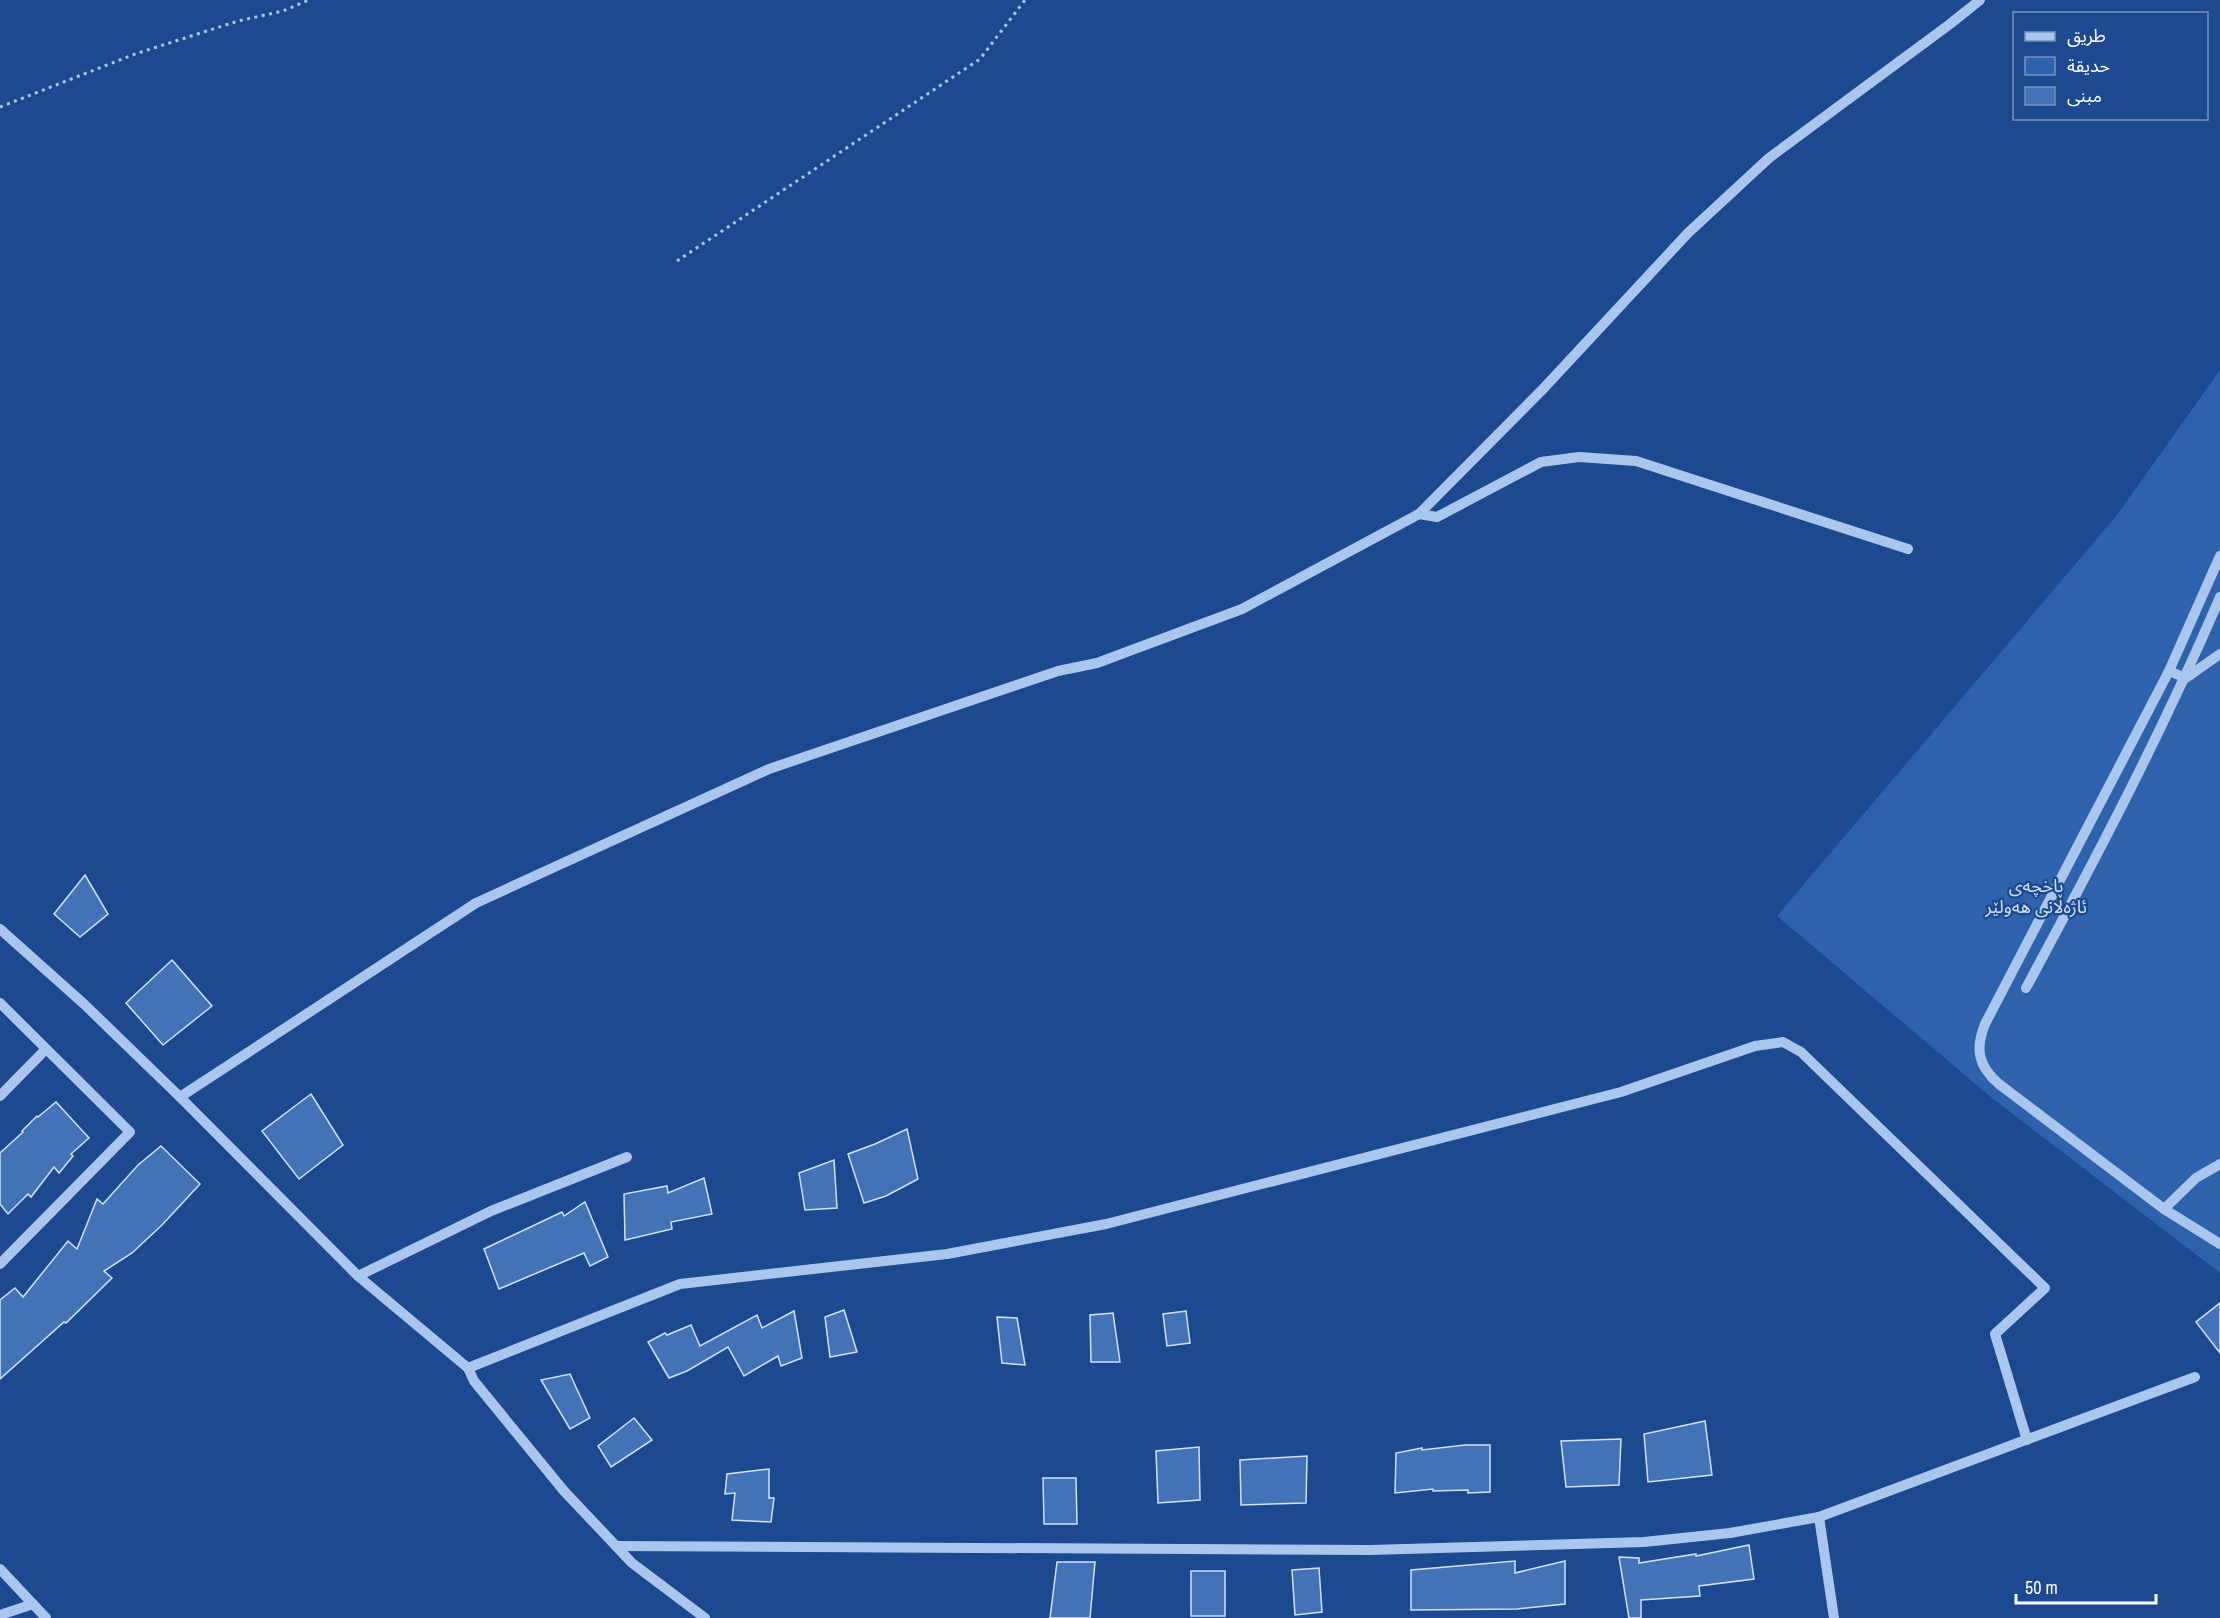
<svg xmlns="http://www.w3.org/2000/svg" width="2220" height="1618" font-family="'Archivo Narrow','Noto Sans Arabic',sans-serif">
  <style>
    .green { fill: #2f62ad }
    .building { fill: #4472b7; stroke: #d1e1fa; stroke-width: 1.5 }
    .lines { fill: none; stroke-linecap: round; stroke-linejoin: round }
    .path { stroke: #abc6ee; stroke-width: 3; stroke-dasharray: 3 4.5; stroke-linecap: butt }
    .minor { stroke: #abc6ee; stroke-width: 10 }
    .labels { text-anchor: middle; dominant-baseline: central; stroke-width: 4.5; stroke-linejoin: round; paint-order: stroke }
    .park-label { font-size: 18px; fill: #d1e1fa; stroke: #1c498f }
  </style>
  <rect width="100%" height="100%" fill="#1c498f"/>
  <polygon class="green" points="2220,370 2220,1273 1992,1098 1777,916 2117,515"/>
  <g class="building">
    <polygon points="85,875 108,914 80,937 54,914"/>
    <polygon points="172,960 212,1006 163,1045 126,1003"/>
    <polygon points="311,1094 343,1145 299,1179 262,1131"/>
    <polygon points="56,1102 89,1138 71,1154 73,1156 59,1173 54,1167 31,1197 28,1194 8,1214 0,1204 0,1153 23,1132 22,1131 37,1116 38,1117"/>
    <polygon points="907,1129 918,1179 886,1196 864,1203 848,1154 875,1144"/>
    <polygon points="161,1146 200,1184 162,1225 132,1253 104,1271 112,1278 66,1323 64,1322 0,1379 0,1300 15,1288 23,1297 68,1241 77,1249 97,1199 103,1204 138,1165"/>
    <polygon points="834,1160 837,1208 805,1210 799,1173"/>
    <polygon points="704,1178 712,1214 671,1222 672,1229 625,1240 624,1194 667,1186 668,1193"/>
    <polygon points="585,1202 608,1257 590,1266 584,1253 499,1289 484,1249 562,1212 564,1216"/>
    <polygon points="2220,1303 2220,1353 2196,1322"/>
    <polygon points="844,1310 857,1352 830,1357 825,1317"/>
    <polygon points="794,1311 802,1358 781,1366 778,1356 744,1376 728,1347 687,1371 669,1378 648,1342 665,1333 667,1335 691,1325 700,1346 757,1315 762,1328"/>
    <polygon points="1186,1311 1190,1343 1167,1346 1163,1314"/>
    <polygon points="1113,1313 1120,1362 1091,1362 1090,1315"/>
    <polygon points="997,1317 1017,1318 1025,1365 1002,1363"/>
    <polygon points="570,1374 590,1418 570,1429 541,1380"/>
    <polygon points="634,1418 652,1440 611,1467 598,1446"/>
    <polygon points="1705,1421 1712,1475 1648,1482 1644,1434"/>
    <polygon points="1621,1439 1619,1485 1566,1487 1561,1441"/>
    <polygon points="1465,1445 1490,1445 1490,1492 1468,1493 1468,1490 1433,1491 1433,1489 1395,1493 1396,1453 1422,1448 1422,1450"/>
    <polygon points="1199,1447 1200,1500 1158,1503 1156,1451"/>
    <polygon points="1307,1456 1306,1503 1241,1505 1240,1460"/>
    <polygon points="769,1469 769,1498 774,1498 771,1522 732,1520 735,1493 725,1494 727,1474"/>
    <polygon points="1043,1478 1076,1478 1077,1524 1044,1524"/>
    <polygon points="1749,1545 1754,1579 1699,1586 1700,1596 1641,1600 1641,1618 1629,1618 1619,1557 1639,1558 1639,1563 1696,1554 1696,1556"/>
    <polygon points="1515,1561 1515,1573 1565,1561 1565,1604 1517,1609 1411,1610 1411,1570"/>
    <polygon points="1057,1562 1095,1562 1090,1618 1050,1618"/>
    <polygon points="1319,1568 1322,1612 1295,1615 1292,1570"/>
    <rect x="1191" y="1571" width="34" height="45"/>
  </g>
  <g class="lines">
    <g class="path">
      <polyline points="0,107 135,54 238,21 283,11 309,0"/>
      <polyline points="677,261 980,59 1025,0"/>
    </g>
    <g class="minor">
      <polyline points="1419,514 1437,517 1541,462 1579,457 1636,461 1908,549"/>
      <path d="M2220,556l-51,115 -184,353c-10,25 -7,42 14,60l165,125 56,35"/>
      <polyline points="2169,671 2186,678 2220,654"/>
      <polyline points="0,929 84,1004 180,1097 358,1276 468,1368 474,1381 564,1491 616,1546 632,1563 705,1618"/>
      <path d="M2026,988c69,-128 137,-257 194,-391"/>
      <polyline points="0,1003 130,1132 0,1264"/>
      <polyline points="0,1096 46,1049"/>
      <polyline points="180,1097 476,903 769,769 1058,671 1097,663 1242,609 1419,514 1543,389 1688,233 1769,158 1950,24 1980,0"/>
      <polyline points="2164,1209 2196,1178 2220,1164"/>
      <polyline points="358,1276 491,1211 627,1157"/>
      <polyline points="468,1368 680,1284 947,1254 1106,1224 1621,1092 1755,1046 1783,1042 1801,1052 2045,1288 1995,1334 2027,1440"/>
      <polyline points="1819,1517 1834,1618"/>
      <polyline points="616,1546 1370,1550 1644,1542 1730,1533 1819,1517 2195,1377"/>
      <polyline points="0,1569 46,1618"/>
      <polyline points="0,1615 33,1604"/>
    </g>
  </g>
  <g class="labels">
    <g class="park-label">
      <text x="2036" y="885">باخچەی<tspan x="2036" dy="21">ئاژەڵانی هەولێر</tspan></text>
    </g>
  </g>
  <rect x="2013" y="12" width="195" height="108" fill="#1c498f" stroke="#7792bc" stroke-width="1.5"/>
  <rect x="2025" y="32" width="30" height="9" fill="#abc6ee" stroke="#7792bc" stroke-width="1.5"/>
  <text x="2067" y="42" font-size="18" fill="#ffffff">طريق</text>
  <rect x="2025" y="57" width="30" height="18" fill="#2f62ad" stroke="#7792bc" stroke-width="1.5"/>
  <text x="2067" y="72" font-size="18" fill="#ffffff">حديقة</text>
  <rect x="2025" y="87" width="30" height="18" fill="#4472b7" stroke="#7792bc" stroke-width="1.5"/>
  <text x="2067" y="102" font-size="18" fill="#ffffff">مبنى</text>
  <path d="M2016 1594v9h140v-9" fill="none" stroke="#ffffff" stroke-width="3"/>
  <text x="2025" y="1594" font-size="18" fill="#ffffff" stroke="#1c498f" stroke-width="4.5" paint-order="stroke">50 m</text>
</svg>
